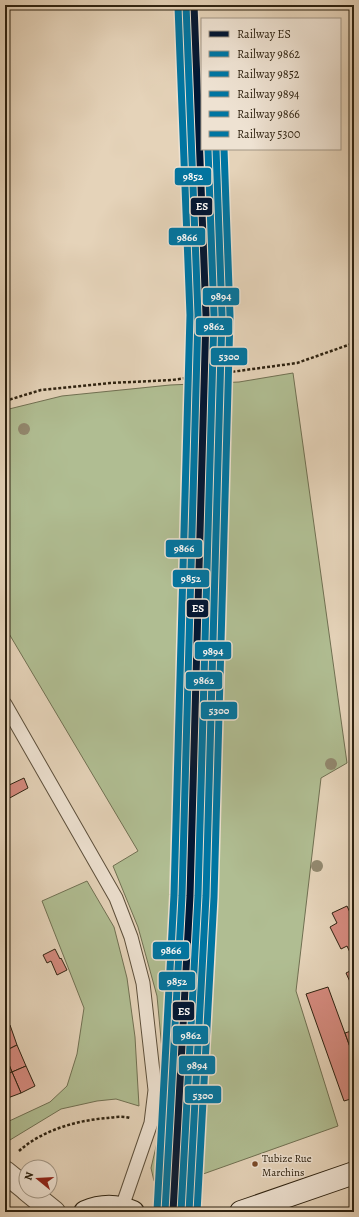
<svg xmlns="http://www.w3.org/2000/svg" width="359" height="1217" font-family="Alegreya,serif">
  <style>
    .green { fill: #b0bd92; stroke: #707052 }
    .building { fill: #d58b7f; stroke: #2f2311 }
    .lines { fill: none; stroke-linecap: round; stroke-linejoin: round }
    .service-casing { stroke: #5c4f3b; stroke-width: 15 }
    .minor-casing { stroke: #5c4f3b; stroke-width: 24 }
    .secondary-casing { stroke: #2f2311; stroke-width: 24 }
    .path { stroke: #2f2311; stroke-width: 2.5; stroke-dasharray: 3 2; stroke-linecap: butt }
    .service { stroke: #eee2d2; stroke-width: 13 }
    .minor { stroke: #eee2d2; stroke-width: 22 }
    .secondary { stroke: #eee2d2; stroke-width: 22 }
    .rail-1-casing { stroke: #eee2d2; stroke-width: 10 }
    .rail-2-casing { stroke: #eee2d2; stroke-width: 10 }
    .rail-3-casing { stroke: #eee2d2; stroke-width: 10 }
    .rail-4-casing { stroke: #eee2d2; stroke-width: 10 }
    .rail-5-casing { stroke: #eee2d2; stroke-width: 10 }
    .rail-6-casing { stroke: #eee2d2; stroke-width: 10 }
    .rail-1 { stroke: #011633; stroke-width: 7 }
    .rail-2 { stroke: #0075a1; stroke-width: 7 }
    .rail-3 { stroke: #0075a1; stroke-width: 7 }
    .rail-4 { stroke: #0075a1; stroke-width: 7 }
    .rail-5 { stroke: #0075a1; stroke-width: 7 }
    .rail-6 { stroke: #0075a1; stroke-width: 7 }
    .tree { fill: #92886e }
    .bus-dot { fill: #7a4b2a; stroke: #eee2d2; stroke-width: 1.5 }
    .labels { text-anchor: middle; dominant-baseline: central; stroke-width: 3; stroke-linejoin: round; paint-order: stroke }
    .bus-label { font-size: 11px; fill: #2f2311; stroke: #eee2d2; text-anchor: start }
    .line-badge { stroke: #eee2d2; stroke-width: 1.5 }
    .badge-label { font-size: 11px; text-anchor: middle; font-weight: bold; fill: #fff }
  </style>
  <rect width="100%" height="100%" fill="#e5d3b9"/>
  <filter id="stains"><feTurbulence type="fractalNoise" baseFrequency=".005" numOctaves="4"/><feColorMatrix values="0 0 0 0 .2 0 0 0 0 .09 0 0 0 0 .02 0 0 0 .5 -.17"/></filter>
  <radialGradient id="worn" r=".72"><stop offset=".6" stop-color="#630" stop-opacity="0"/><stop offset="1" stop-color="#630" stop-opacity=".3"/></radialGradient>
  <g class="green">
    <polygon points="293,373 347,763 321,778 296,991 338,1126 161,1189 154,1181 151,1168 164,1113 164,1071 157,996 138,927 113,866 138,851 5,627 5,410 62,396 170,385 239,382"/>
    <polygon points="87,881 114,927 127,978 135,1037 139,1106 116,1099 97,1101 61,1109 5,1143 5,1123 50,1102 67,1086 77,1054 84,1008 42,901"/>
  </g>
  <g class="building">
    <polygon points="24,778 28,788 6,800 5,787"/>
    <polygon points="347,906 354,921 354,961 347,946 341,949 330,927 337,923 332,913"/>
    <polygon points="55,949 60,959 61,958 67,970 57,975 51,961 47,963 43,955"/>
    <polygon points="354,969 354,982 351,984 346,973"/>
    <polygon points="328,987 354,1058 354,1098 344,1101 306,994"/>
    <polygon points="10,1025 17,1045 5,1051 5,1033 10,1031 7,1026"/>
    <polygon points="354,1030 354,1058 345,1033"/>
    <polygon points="17,1045 26,1066 12,1072 5,1055 5,1051"/>
    <polygon points="5,1055 12,1072 5,1075"/>
    <polygon points="26,1066 35,1086 21,1093 12,1072"/>
    <polygon points="12,1072 21,1093 5,1099 5,1075"/>
  </g>
  <g class="lines">
    <defs>
      <polyline id="service" points="5,704 116,898 131,937 143,983 155,1090 151,1123 122,1207"/>
      <g id="minor">
        <polyline points="5,1172 26,1189"/>
        <polyline points="28,1191 54,1212"/>
      </g>
      <g id="secondary">
        <path d="M85,1212c16,-7 32,-7 48,0"/>
        <polyline points="241,1212 354,1173"/>
      </g>
    </defs>
    <use href="#service" class="service-casing"/>
    <use href="#minor" class="minor-casing"/>
    <use href="#secondary" class="secondary-casing"/>
    <g class="path">
      <polyline points="5,401 41,390 110,383 172,380 297,363 354,343"/>
      <path d="M19,1151c23,-21 59,-31 89,-33 7,-1 15,-2 22,0"/>
    </g>
    <use href="#service" class="service"/>
    <use href="#minor" class="minor"/>
    <use href="#secondary" class="secondary"/>
    <defs>
      <polyline id="rail-1" points="173,1212 190,896 206,315 194,5"/>
      <polyline id="rail-2" points="181,1212 198,896 214,315 208,149"/>
      <polyline id="rail-3" points="165,1212 182,896 198,315 186,5"/>
      <polyline id="rail-4" points="189,1212 206,896 222,315 216,149"/>
      <polyline id="rail-5" points="157,1211 174,895 190,315 178,6"/>
      <polyline id="rail-6" points="197,1212 214,897 230,316 224,149"/>
    </defs>
    <use href="#rail-1" class="rail-1-casing"/>
    <use href="#rail-2" class="rail-2-casing"/>
    <use href="#rail-3" class="rail-3-casing"/>
    <use href="#rail-4" class="rail-4-casing"/>
    <use href="#rail-5" class="rail-5-casing"/>
    <use href="#rail-6" class="rail-6-casing"/>
    <use href="#rail-1" class="rail-1"/>
    <use href="#rail-2" class="rail-2"/>
    <use href="#rail-3" class="rail-3"/>
    <use href="#rail-4" class="rail-4"/>
    <use href="#rail-5" class="rail-5"/>
    <use href="#rail-6" class="rail-6"/>
  </g>
  <g class="tree">
    <circle cx="24" cy="429" r="6"/>
    <circle cx="331" cy="764" r="6"/>
    <circle cx="317" cy="866" r="6"/>
  </g>
  <circle class="bus-dot" cx="255" cy="1164" r="3.5"/>
  <g class="labels">
    <g class="bus-label">
      <text x="262" y="1158">Tubize Rue<tspan x="262" dy="14">Marchins</tspan></text>
    </g>
  </g>
  <g class="line-badge">
    <rect x="174" y="167" width="38" height="19" rx="4" fill="#0075a1"/>
    <rect x="190" y="197" width="23" height="19" rx="4" fill="#011633"/>
    <rect x="168" y="227" width="38" height="19" rx="4" fill="#0075a1"/>
    <rect x="202" y="287" width="38" height="19" rx="4" fill="#0075a1"/>
    <rect x="195" y="317" width="38" height="19" rx="4" fill="#0075a1"/>
    <rect x="210" y="347" width="38" height="19" rx="4" fill="#0075a1"/>
    <rect x="165" y="539" width="38" height="19" rx="4" fill="#0075a1"/>
    <rect x="172" y="569" width="38" height="19" rx="4" fill="#0075a1"/>
    <rect x="186" y="599" width="23" height="19" rx="4" fill="#011633"/>
    <rect x="194" y="641" width="38" height="19" rx="4" fill="#0075a1"/>
    <rect x="185" y="671" width="38" height="19" rx="4" fill="#0075a1"/>
    <rect x="200" y="701" width="38" height="19" rx="4" fill="#0075a1"/>
    <rect x="152" y="941" width="38" height="19" rx="4" fill="#0075a1"/>
    <rect x="158" y="971" width="38" height="20" rx="4" fill="#0075a1"/>
    <rect x="172" y="1001" width="23" height="20" rx="4" fill="#011633"/>
    <rect x="172" y="1025" width="37" height="20" rx="4" fill="#0075a1"/>
    <rect x="178" y="1055" width="38" height="20" rx="4" fill="#0075a1"/>
    <rect x="184" y="1085" width="38" height="19" rx="4" fill="#0075a1"/>
  </g>
  <g class="badge-label">
    <text x="193" y="180">9852</text>
    <text x="202" y="210">ES</text>
    <text x="187" y="241">9866</text>
    <text x="221" y="300">9894</text>
    <text x="214" y="330">9862</text>
    <text x="229" y="360">5300</text>
    <text x="184" y="552">9866</text>
    <text x="191" y="582">9852</text>
    <text x="198" y="612">ES</text>
    <text x="213" y="655">9894</text>
    <text x="204" y="684">9862</text>
    <text x="219" y="714">5300</text>
    <text x="171" y="954">9866</text>
    <text x="177" y="985">9852</text>
    <text x="184" y="1015">ES</text>
    <text x="191" y="1039">9862</text>
    <text x="197" y="1069">9894</text>
    <text x="203" y="1099">5300</text>
  </g>
  <rect width="359" height="1217" fill="none" stroke="#e5d3b9" stroke-width="20"/>
  <rect x="6" y="6" width="347" height="1205" fill="none" stroke="#2f2311" stroke-width="2"/>
  <rect x="10" y="10" width="339" height="1197" fill="none" stroke="#2f2311"/>
  <rect x="201" y="18" width="140" height="132" fill="#eee2d2" stroke="#a29685"/>
  <rect x="209" y="31" width="20" height="6" fill="#011633" stroke="#a29685"/>
  <text x="237" y="38" font-size="12" fill="#2f2311">Railway ES</text>
  <rect x="209" y="51" width="20" height="6" fill="#0075a1" stroke="#a29685"/>
  <text x="237" y="58" font-size="12" fill="#2f2311">Railway 9862</text>
  <rect x="209" y="71" width="20" height="6" fill="#0075a1" stroke="#a29685"/>
  <text x="237" y="78" font-size="12" fill="#2f2311">Railway 9852</text>
  <rect x="209" y="91" width="20" height="6" fill="#0075a1" stroke="#a29685"/>
  <text x="237" y="98" font-size="12" fill="#2f2311">Railway 9894</text>
  <rect x="209" y="111" width="20" height="6" fill="#0075a1" stroke="#a29685"/>
  <text x="237" y="118" font-size="12" fill="#2f2311">Railway 9866</text>
  <rect x="209" y="131" width="20" height="6" fill="#0075a1" stroke="#a29685"/>
  <text x="237" y="138" font-size="12" fill="#2f2311">Railway 5300</text>
  <g transform="translate(38 1179) rotate(288)"><circle r="19" fill="#eee2d2" stroke="#a29685"/>
  <path d="M0-3L7 15L0 10L-7 15Z" fill="#8f2418"/>
  <text y="-6" font-size="11" font-weight="bold" text-anchor="middle" fill="#2f2311">N</text>
  </g>
  <rect width="100%" height="100%" filter="url(#stains)"/>
  <rect width="100%" height="100%" fill="url(#worn)"/>
</svg>
